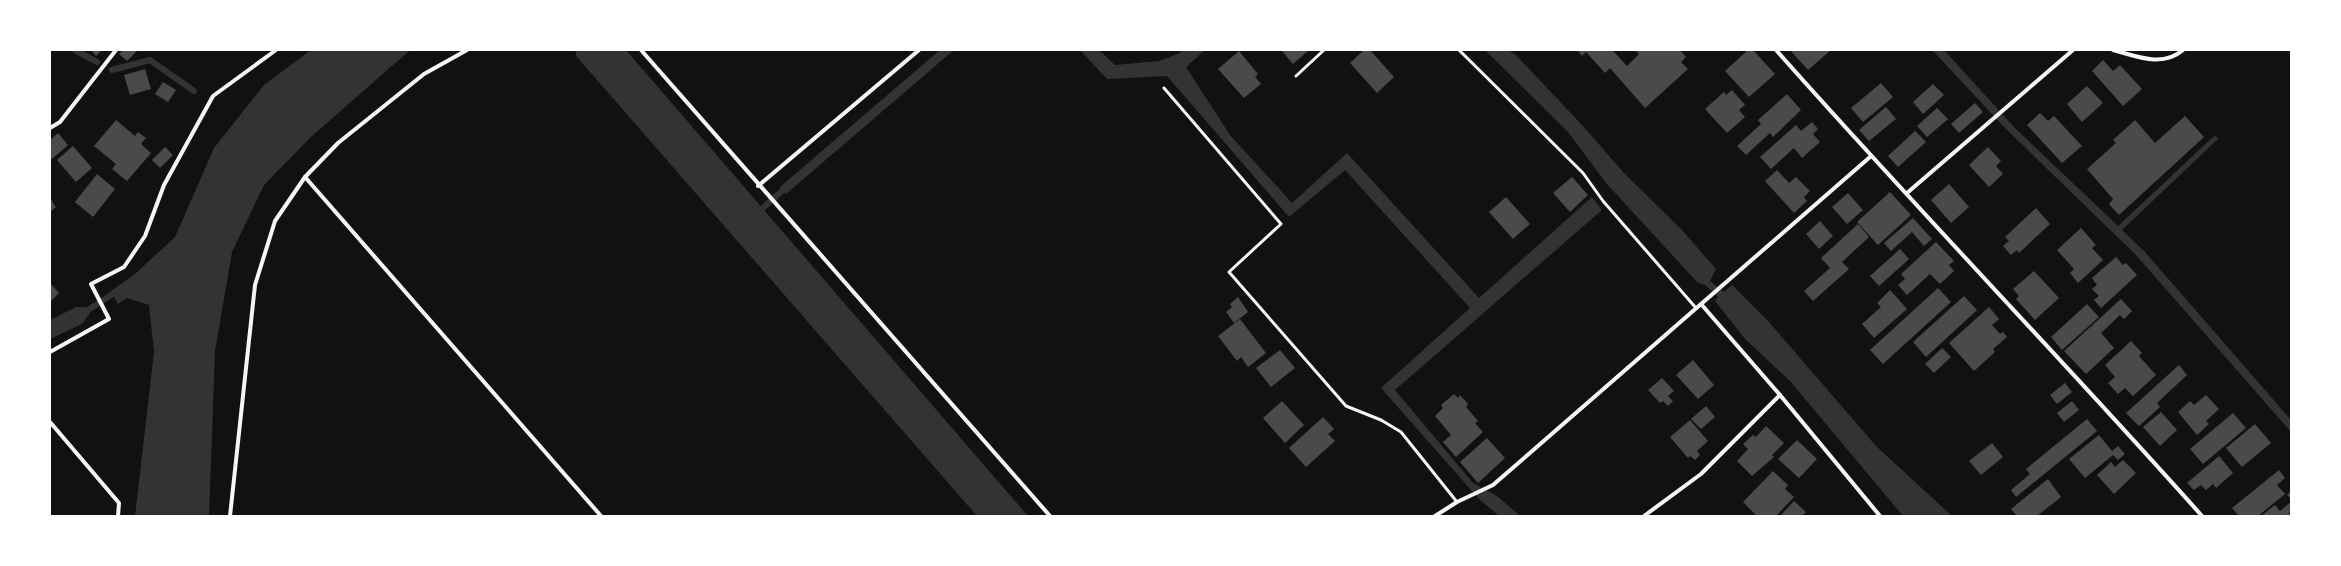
<svg xmlns="http://www.w3.org/2000/svg" width="2341" height="566" font-family="'Public Sans',sans-serif">
  <style>
    .water { fill: #333 }
    .lines { fill: none; stroke-linecap: round; stroke-linejoin: round }
    .stream { stroke: #333; stroke-width: 6 }
    .building { fill: #4a4a4a }
    .service { stroke: #f5f5f5; stroke-width: 3 }
    .minor { stroke: #f5f5f5; stroke-width: 4 }
  </style>
  <rect width="100%" height="100%" fill="#111"/>
  <g class="water">
    <polygon points="311,50 410,50 312,136 264,185 232,252 215,351 209,516 135,516 154,352 149,305 127,298 118,304 111,291 135,274 175,237 214,148 264,85"/>
    <polygon points="575,50 626,50 1028,516 977,516 577,57"/>
    <polygon points="940,50 954,50 786,194 780,187"/>
    <polygon points="1080,50 1099,50 1115,65 1159,61 1178,54 1183,50 1205,50 1186,67 1230,135 1292,203 1347,153 1479,298 1592,197 1602,210 1395,390 1473,483 1497,496 1520,516 1499,516 1479,499 1381,388 1470,308 1345,170 1289,217 1167,76 1107,79"/>
    <polygon points="1485,50 1508,50 1515,54 1583,126 1624,173 1682,230 1716,269 1710,281 1724,292 1732,285 1769,322 1876,446 1952,516 1903,516 1790,381 1745,339 1715,301 1718,297 1705,285 1698,283 1606,183 1568,132"/>
    <polygon points="1932,50 1944,50 2014,127 2118,226 2215,135 2218,139 2122,230 2145,252 2291,420 2291,432 2135,254 2004,127"/>
    <polygon points="76,307 86,307 90,313 82,324 50,339 50,320"/>
  </g>
  <g class="lines">
    <g class="stream">
      <polyline points="75,50 97,62"/>
      <polyline points="112,70 150,60 194,91"/>
      <polyline points="763,208 783,190"/>
      <polyline points="88,310 119,290"/>
    </g>
  </g>
  <g class="building">
    <polygon points="91,50 102,50 96,56"/>
    <polygon points="123,50 138,50 127,61 119,54"/>
    <polygon points="1281,50 1309,50 1293,64"/>
    <polygon points="1364,50 1370,50 1394,77 1377,93 1350,63"/>
    <polygon points="1577,50 1612,50 1627,66 1639,54 1635,50 1680,50 1686,57 1681,62 1688,69 1645,108 1610,68 1605,73 1586,52 1582,56"/>
    <polygon points="1748,50 1753,50 1775,74 1749,97 1725,71"/>
    <polygon points="1790,50 1831,50 1808,70"/>
    <polygon points="1239,51 1258,74 1255,77 1261,84 1244,98 1218,69"/>
    <polygon points="2103,60 2113,71 2120,65 2142,89 2123,106 2092,71"/>
    <polygon points="145,69 151,89 130,95 124,75"/>
    <polygon points="163,82 176,90 168,102 155,94"/>
    <polygon points="1881,83 1893,97 1863,122 1851,108"/>
    <polygon points="1933,84 1944,95 1923,114 1913,102"/>
    <polygon points="2087,86 2103,103 2082,122 2067,104"/>
    <polygon points="1732,90 1745,105 1739,110 1745,117 1727,133 1705,109 1724,92 1726,95"/>
    <polygon points="1787,94 1801,110 1773,137 1770,133 1746,155 1737,146 1761,124 1758,120"/>
    <polygon points="1975,103 1983,112 1959,133 1951,124"/>
    <polygon points="1886,107 1896,119 1869,141 1859,130"/>
    <polygon points="1937,108 1948,119 1927,137 1917,126"/>
    <polygon points="2040,113 2048,121 2054,116 2082,146 2062,163 2027,125"/>
    <polygon points="2185,116 2204,137 2119,215 2109,204 2113,199 2087,169 2116,143 2113,140 2135,120 2155,143"/>
    <polygon points="116,120 135,136 138,132 146,138 141,144 151,153 127,181 112,169 116,164 94,146"/>
    <polygon points="1812,122 1818,129 1813,134 1820,142 1802,158 1794,148 1771,169 1760,157 1796,125 1801,131"/>
    <polygon points="1915,131 1926,142 1898,167 1888,156"/>
    <polygon points="58,133 68,145 52,159 50,157 50,140"/>
    <polygon points="73,146 92,168 76,182 57,160"/>
    <polygon points="165,147 173,155 160,168 152,160"/>
    <polygon points="1988,147 2001,161 1996,166 2003,174 1989,187 1969,165"/>
    <polygon points="1777,170 1789,183 1796,177 1810,191 1804,197 1807,201 1794,213 1765,181"/>
    <polygon points="97,174 115,189 93,217 75,202"/>
    <polygon points="1572,177 1588,195 1570,212 1553,193"/>
    <polygon points="1949,184 1969,207 1951,223 1931,200"/>
    <polygon points="1890,192 1911,215 1878,245 1857,222"/>
    <polygon points="1848,193 1863,210 1847,224 1832,207"/>
    <polygon points="1506,197 1530,224 1513,239 1489,212"/>
    <polygon points="50,198 56,207 50,212"/>
    <polygon points="2036,208 2050,224 2019,253 2017,250 2011,255 2003,246 2009,241 2005,237"/>
    <polygon points="1913,218 1932,239 1924,246 1912,232 1891,251 1884,243"/>
    <polygon points="1820,221 1833,236 1819,249 1806,234"/>
    <polygon points="1858,224 1869,237 1842,262 1849,269 1813,301 1804,291 1830,268 1821,258"/>
    <polygon points="2081,228 2096,245 2092,248 2103,260 2078,283 2070,273 2074,269 2057,250"/>
    <polygon points="1936,242 1954,261 1949,265 1954,271 1940,284 1930,274 1907,295 1898,285 1905,279 1901,274"/>
    <polygon points="1900,249 1909,259 1879,286 1870,276"/>
    <polygon points="2116,257 2123,265 2126,263 2137,275 2101,308 2094,300 2099,296 2092,289 2097,285 2092,278"/>
    <polygon points="2034,271 2059,298 2035,320 2016,299 2019,296 2013,289"/>
    <polygon points="50,283 59,293 50,302"/>
    <polygon points="1938,288 1951,302 1883,364 1870,350"/>
    <polygon points="1890,290 1907,309 1874,338 1862,324 1881,307 1877,303"/>
    <polygon points="1964,296 1977,310 1926,357 1913,342"/>
    <polygon points="1238,297 1248,312 1234,323 1226,312 1232,307 1230,304"/>
    <polygon points="2121,299 2132,311 2124,319 2120,315 2101,333 2114,348 2086,374 2064,351"/>
    <polygon points="2087,304 2099,317 2062,350 2051,337"/>
    <polygon points="1989,307 1999,319 1992,325 2000,334 2003,332 2007,337 1993,349 1995,352 1974,371 1949,343"/>
    <polygon points="1240,319 1266,353 1248,367 1241,357 1237,361 1218,336"/>
    <polygon points="2131,341 2142,353 2139,356 2156,375 2133,396 2125,388 2118,394 2108,383 2115,377 2105,365"/>
    <polygon points="1942,348 1951,357 1934,373 1925,364"/>
    <polygon points="1280,350 1295,368 1271,387 1256,368"/>
    <polygon points="1693,360 1714,385 1698,399 1676,375"/>
    <polygon points="2179,365 2187,375 2157,403 2160,407 2139,426 2126,413"/>
    <polygon points="1662,378 1674,391 1668,396 1673,401 1668,406 1663,401 1660,403 1648,390"/>
    <polygon points="2065,383 2072,392 2057,404 2050,395"/>
    <polygon points="1454,394 1458,398 1460,395 1468,404 1466,407 1478,421 1475,423 1483,432 1456,457 1443,442 1451,435 1435,416 1443,408 1441,405"/>
    <polygon points="2206,395 2219,409 2206,421 2209,424 2197,435 2178,412 2190,401 2194,405"/>
    <polygon points="1282,401 1304,425 1285,443 1263,418"/>
    <polygon points="2072,401 2079,410 2064,422 2057,413"/>
    <polygon points="1706,406 1715,417 1701,429 1691,419"/>
    <polygon points="2161,412 2177,430 2160,446 2143,427"/>
    <polygon points="2233,413 2246,428 2203,464 2190,449"/>
    <polygon points="1323,417 1334,429 1328,434 1335,441 1306,467 1289,448"/>
    <polygon points="2087,419 2097,431 2016,497 2011,490 2030,474 2026,469"/>
    <polygon points="1690,420 1708,441 1697,451 1700,455 1695,460 1690,456 1688,458 1670,437"/>
    <polygon points="2255,424 2271,443 2242,467 2226,448"/>
    <polygon points="1766,426 1784,443 1772,455 1774,457 1752,476 1737,461 1748,449 1743,444 1753,435 1756,437"/>
    <polygon points="2099,435 2112,451 2118,446 2125,454 2118,460 2113,455 2085,478 2069,459"/>
    <polygon points="1487,438 1505,458 1478,483 1460,462"/>
    <polygon points="1797,440 1817,459 1799,478 1778,459"/>
    <polygon points="1992,443 2003,457 1981,475 1969,461"/>
    <polygon points="2219,456 2233,473 2216,488 2213,484 2206,490 2201,485 2194,490 2187,483"/>
    <polygon points="2123,460 2136,473 2114,494 2097,475 2111,462 2115,467"/>
    <polygon points="2279,470 2285,478 2277,485 2285,494 2258,516 2239,516 2232,508"/>
    <polygon points="1773,471 1788,485 1785,489 1794,497 1776,516 1757,516 1743,502"/>
    <polygon points="2048,479 2061,497 2037,516 2017,516 2011,509"/>
    <polygon points="2291,491 2291,499 2287,495"/>
    <polygon points="1794,501 1806,512 1802,516 1780,516"/>
    <polygon points="2291,502 2289,516 2261,516 2275,505 2280,511"/>
  </g>
  <g class="lines">
    <g class="service">
      <polyline points="1459,50 1583,173 1603,201 1696,308"/>
      <polyline points="1296,76 1324,50"/>
      <polyline points="1164,88 1281,224 1229,272 1346,406 1381,420 1401,432 1457,502"/>
    </g>
    <g class="minor">
      <polyline points="641,50 1050,516"/>
      <path d="M1776,50c140,158 286,309 426,466"/>
      <path d="M2113,50c23,6 49,18 70,0"/>
      <polyline points="50,128 60,122 116,50"/>
      <polyline points="305,177 601,516"/>
      <polyline points="758,186 919,50"/>
      <polyline points="1907,193 2073,50"/>
      <polyline points="1701,304 1780,395 1880,516"/>
      <polyline points="50,352 109,319 91,284 124,267 145,236 164,185 213,96 276,50"/>
      <polyline points="50,422 119,503 118,516"/>
      <polyline points="230,516 255,285 275,221 305,177 338,143 424,74 467,50"/>
      <polyline points="1435,516 1457,502 1493,485 1870,157"/>
      <polyline points="1644,516 1701,474 1780,395"/>
    </g>
  </g>
  <rect width="2341" height="566" fill="none" stroke="#ffffff" stroke-width="102"/>
</svg>
